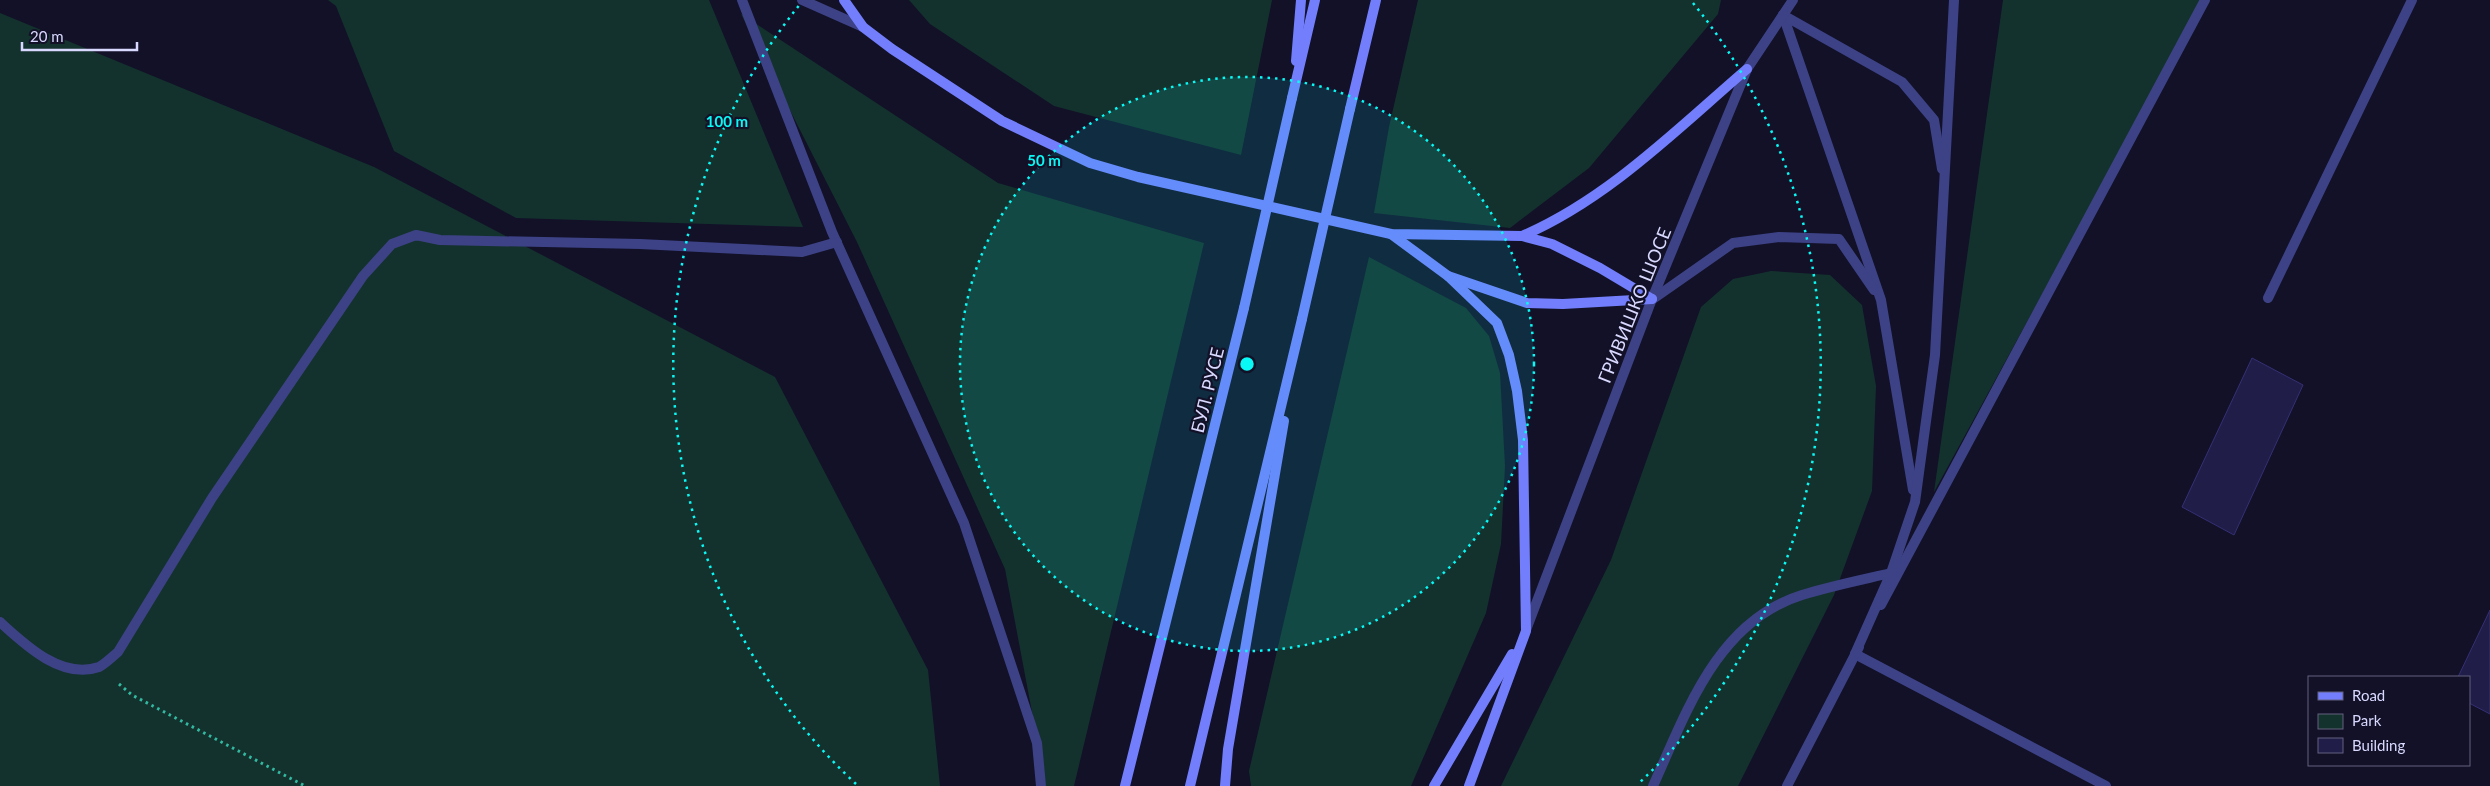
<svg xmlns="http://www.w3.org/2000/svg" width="2490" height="786" font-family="Lato,sans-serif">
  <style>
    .green { fill: #14322d }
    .building { fill: #211d49; stroke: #353074 }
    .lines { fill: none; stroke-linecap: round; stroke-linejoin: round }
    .path { stroke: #33b8a1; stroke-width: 3; stroke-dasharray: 2.5 4; stroke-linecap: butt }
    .service { stroke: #3d4286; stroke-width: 10 }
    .minor { stroke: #3d4286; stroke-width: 10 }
    .tertiary { stroke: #3d4286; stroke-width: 10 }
    .secondary { stroke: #727efc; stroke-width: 10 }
    .secondary-bridge { stroke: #727efc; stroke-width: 10 }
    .ring { fill: none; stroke: #09f9f6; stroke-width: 2.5; stroke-dasharray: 2.5 5 }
    .labels { text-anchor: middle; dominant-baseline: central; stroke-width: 4.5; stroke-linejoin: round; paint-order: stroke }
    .street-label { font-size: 18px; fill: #d9d8fe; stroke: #121128 }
    .centre { fill: #09f9f6; stroke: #121128; stroke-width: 2.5 }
    .ring-label { font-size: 15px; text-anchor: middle; font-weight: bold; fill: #09f9f6; stroke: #121128; stroke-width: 4.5; stroke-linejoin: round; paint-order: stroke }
  </style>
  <rect width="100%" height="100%" fill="#121128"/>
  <g class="green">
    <polygon points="328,0 709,0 803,227 516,218 394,151 336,6"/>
    <polygon points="909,0 1272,0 1241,155 1054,106 930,24"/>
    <polygon points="1418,0 1721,0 1718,14 1589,168 1510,228 1374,213 1389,127"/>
    <polygon points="2003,0 2203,0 1934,492"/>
    <polygon points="0,13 374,167 775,377 928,670 940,786 0,786"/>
    <polygon points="741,14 998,183 1204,243 1074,786 1046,786 1005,569 857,242"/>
    <polygon points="1369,257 1466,308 1489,336 1500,373 1505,466 1501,544 1486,613 1411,786 1251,786 1249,771"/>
    <polygon points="1771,271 1830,275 1862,305 1876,386 1872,491 1834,595 1738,786 1501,786 1611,560 1701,307 1733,279"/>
  </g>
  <g class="building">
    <polygon points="2252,358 2303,385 2234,535 2182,507"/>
    <polygon points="2490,610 2490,714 2469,703 2469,677 2458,677"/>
  </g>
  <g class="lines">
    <polyline class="path" points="119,684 132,695 305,786"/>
    <g class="service">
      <polyline points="742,0 832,232 964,523 1037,743 1041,786"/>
      <polyline points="802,0 863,27"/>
      <polyline points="2268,298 2412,0"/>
      <polyline points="1881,605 2205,0"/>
      <polyline points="1855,654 2106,786"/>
      <polyline points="1787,786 1859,647"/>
    </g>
    <g class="minor">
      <path d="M0,622c25,23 62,58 99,45 6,-3 13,-10 19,-15l94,-154 151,-222 29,-32 24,-9 24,5 200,4 162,8 35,-10"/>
      <path d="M1653,786c33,-73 64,-165 149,-191 29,-9 59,-15 89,-22"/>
    </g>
    <g class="tertiary">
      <polyline points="1783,15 1881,300 1913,490"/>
      <polyline points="1783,15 1902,82 1934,120 1942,169"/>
      <polyline points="1653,299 1733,243 1779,237 1839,239 1874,290"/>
      <polyline points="1526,630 1652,299 1747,69 1793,0"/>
      <polyline points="1855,654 1891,573 1915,502 1935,355 1954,0"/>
    </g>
    <g class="secondary">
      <polyline points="844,0 863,27 892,49 1002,121 1090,163 1138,177 1391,234 1522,236 1552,244 1600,268 1652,299"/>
      <polyline points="1296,61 1301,0"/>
      <polyline points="1292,98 1315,0"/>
      <polyline points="1350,109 1376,0"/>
      <polyline points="1391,234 1448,276 1527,303 1563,304 1652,299"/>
      <path d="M1522,236c86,-37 155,-107 225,-167"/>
      <polyline points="1448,276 1497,323 1509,355 1517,391 1523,440 1526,631 1469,786"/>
      <polyline points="1125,786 1244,308"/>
      <polyline points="1190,786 1302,319"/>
      <polyline points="1225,786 1228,749 1284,421"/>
      <polyline points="1434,786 1512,654"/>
    </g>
    <g class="secondary-bridge">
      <polyline points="1244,308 1292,98"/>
      <polyline points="1302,319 1350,109"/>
    </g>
  </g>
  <circle cx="1247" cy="364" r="287" fill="#09f9f6" fill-opacity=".12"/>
  <g class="ring">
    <circle cx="1247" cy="364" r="287"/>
    <path d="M856 784A574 574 0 0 1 801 3M1693 3A574 574 0 0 1 1638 784"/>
  </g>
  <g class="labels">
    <g class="street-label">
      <text transform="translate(1634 305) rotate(-68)">ГРИВИШКО ШОСЕ</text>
      <text transform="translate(1207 390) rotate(-76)">БУЛ. РУСЕ</text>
    </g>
  </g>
  <circle cx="1247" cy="364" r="8" class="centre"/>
  <g class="ring-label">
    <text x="727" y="127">100 m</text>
    <text x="1044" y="166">50 m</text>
  </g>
  <rect x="2308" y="676" width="162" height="90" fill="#121128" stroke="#62617e"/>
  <rect x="2318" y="692" width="25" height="8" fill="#727efc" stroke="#62617e"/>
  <text x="2352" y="701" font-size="15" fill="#d9d8fe">Road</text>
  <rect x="2318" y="714" width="25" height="15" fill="#14322d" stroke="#62617e"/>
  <text x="2352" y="726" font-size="15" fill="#d9d8fe">Park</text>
  <rect x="2318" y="738" width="25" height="15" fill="#211d49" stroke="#62617e"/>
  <text x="2352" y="751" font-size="15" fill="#d9d8fe">Building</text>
  <path d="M22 42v8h115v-8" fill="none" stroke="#d9d8fe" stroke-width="2.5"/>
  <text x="30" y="42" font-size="15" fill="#d9d8fe" stroke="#121128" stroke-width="4" paint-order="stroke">20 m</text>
</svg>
